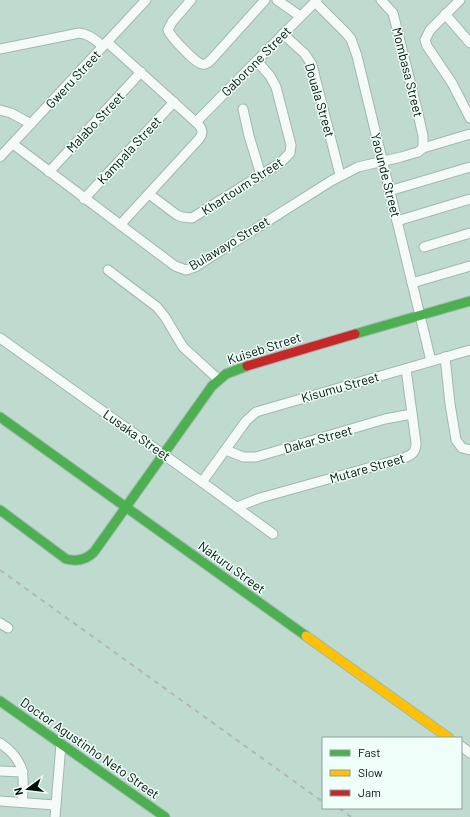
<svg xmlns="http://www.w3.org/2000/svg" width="470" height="817" font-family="Barlow,sans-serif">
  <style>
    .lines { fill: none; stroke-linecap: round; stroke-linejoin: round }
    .street-casing { stroke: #a1b7ae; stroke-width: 11 }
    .fast-casing { stroke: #a1b7ae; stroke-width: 11 }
    .slow-casing { stroke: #a1b7ae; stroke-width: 11 }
    .jam-casing { stroke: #a1b7ae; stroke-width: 11 }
    .street { stroke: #f5faf8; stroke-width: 9 }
    .fast { stroke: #4caf50; stroke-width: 9 }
    .slow { stroke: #ffc107; stroke-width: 9 }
    .jam { stroke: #c62828; stroke-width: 9 }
    .rail { stroke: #b0b7b4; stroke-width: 2; stroke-dasharray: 5 5; stroke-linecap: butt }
    .labels { text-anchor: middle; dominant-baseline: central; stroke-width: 3; stroke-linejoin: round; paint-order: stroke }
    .street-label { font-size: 13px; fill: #01110a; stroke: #effef8 }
  </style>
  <rect width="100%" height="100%" fill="#bfdbd0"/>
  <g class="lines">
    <defs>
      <g id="street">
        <path d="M191,0l-19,22 -4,8c2,6 28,34 34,34 4,1 7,-2 9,-4l54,-60"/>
        <polyline points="277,0 300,16"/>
        <polyline points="381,0 393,13 416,105 423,136 423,148"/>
        <polyline points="460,0 430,30 425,40 427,46 452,83 470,118"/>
        <polyline points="315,2 346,33 351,39 357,56 431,361"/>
        <polyline points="445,14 470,43"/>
        <polyline points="283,34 305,54 312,65 340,175"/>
        <path d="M107,42l92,83c4,5 4,9 0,14l-79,86"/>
        <path d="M0,49l79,-16c10,1 16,7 24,13"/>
        <polyline points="243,109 249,136 261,175"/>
        <polyline points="0,110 11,113 31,124"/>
        <polyline points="196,122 317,0"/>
        <polyline points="13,144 175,266 186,270 195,267 331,181 358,167 401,157 418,152 423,148 470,134"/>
        <polyline points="0,157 146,0"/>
        <polyline points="49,172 141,72"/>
        <polyline points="389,191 470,167"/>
        <polyline points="149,194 177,215 182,217 192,218 280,163 290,153 291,145 276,87 270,76 257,61"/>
        <polyline points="84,199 174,102"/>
        <polyline points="397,221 470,199"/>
        <polyline points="424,247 470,233"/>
        <polyline points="108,270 157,307 165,317 183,347 218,379"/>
        <polyline points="412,283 470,266"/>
        <polyline points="0,338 202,482 273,534"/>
        <polyline points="445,357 450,404 456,440 462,448 470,450"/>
        <polyline points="226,450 243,457 256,457 385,419 412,414"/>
        <polyline points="202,482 246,421 256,412 470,350"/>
        <path d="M237,507l23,-9 144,-40c8,-3 12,-6 12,-15l-10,-74"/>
        <polyline points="0,623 8,628"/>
        <path d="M0,743c25,17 25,32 22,59"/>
        <polyline points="461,746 470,753"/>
        <polyline points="0,771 23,772"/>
        <polyline points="0,801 55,805"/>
        <polyline points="55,817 61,744"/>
      </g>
      <g id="fast">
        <polyline points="355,334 470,301"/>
        <polyline points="0,417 306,636"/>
        <path d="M0,510l66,49c11,3 20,1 28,-7l118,-166 14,-12 21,-8"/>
        <polyline points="0,701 165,817"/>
      </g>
      <polyline id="slow" points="306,636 449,738"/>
      <polyline id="jam" points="247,366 355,334"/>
    </defs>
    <use href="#street" class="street-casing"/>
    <use href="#fast" class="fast-casing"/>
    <use href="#slow" class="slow-casing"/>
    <use href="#jam" class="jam-casing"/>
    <use href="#street" class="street"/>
    <use href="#fast" class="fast"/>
    <use href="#slow" class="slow"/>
    <use href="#jam" class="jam"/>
    <g class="rail">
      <polyline points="0,570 323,802"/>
      <polyline points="339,808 351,817"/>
    </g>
  </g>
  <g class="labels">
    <g class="street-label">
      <text transform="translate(256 61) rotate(-45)">Gaborone Street</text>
      <text transform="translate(408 72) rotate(76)">Mombasa Street</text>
      <text transform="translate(73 79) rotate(-47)">Gweru Street</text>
      <text transform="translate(320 100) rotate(74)">Douala Street</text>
      <text transform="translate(95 122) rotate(-47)">Malabo Street</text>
      <text transform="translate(129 150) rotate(-47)">Kampala Street</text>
      <text transform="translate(386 175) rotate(76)">Yaounde Street</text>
      <text transform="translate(242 186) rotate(-33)">Khartoum Street</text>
      <text transform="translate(229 243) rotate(-31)">Bulawayo Street</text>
      <text transform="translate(264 348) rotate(-18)">Kuiseb Street</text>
      <text transform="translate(340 387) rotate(-16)">Kisumu Street</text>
      <text transform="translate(137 435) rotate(35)">Lusaka Street</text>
      <text transform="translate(318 439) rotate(-16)">Dakar Street</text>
      <text transform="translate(367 468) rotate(-16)">Mutare Street</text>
      <text transform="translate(232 567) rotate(36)">Nakuru Street</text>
      <text transform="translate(90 748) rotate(35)">Doctor Agustinho Neto Street</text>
    </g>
  </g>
  <rect x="322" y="737" width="140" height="72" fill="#effef8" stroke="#909f99"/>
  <rect x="330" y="750" width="20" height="6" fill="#4caf50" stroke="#909f99"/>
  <text x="358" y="757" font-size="12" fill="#01110a">Fast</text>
  <rect x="330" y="770" width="20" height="6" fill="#ffc107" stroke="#909f99"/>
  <text x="358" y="777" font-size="12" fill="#01110a">Slow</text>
  <rect x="330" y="790" width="20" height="6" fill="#c62828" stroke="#909f99"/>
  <text x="358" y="797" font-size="12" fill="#01110a">Jam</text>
  <g transform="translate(28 789) rotate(255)" stroke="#effef8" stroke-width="3" paint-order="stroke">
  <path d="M0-3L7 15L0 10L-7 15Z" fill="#01110a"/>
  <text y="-6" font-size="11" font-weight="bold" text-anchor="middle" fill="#01110a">N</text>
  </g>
</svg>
